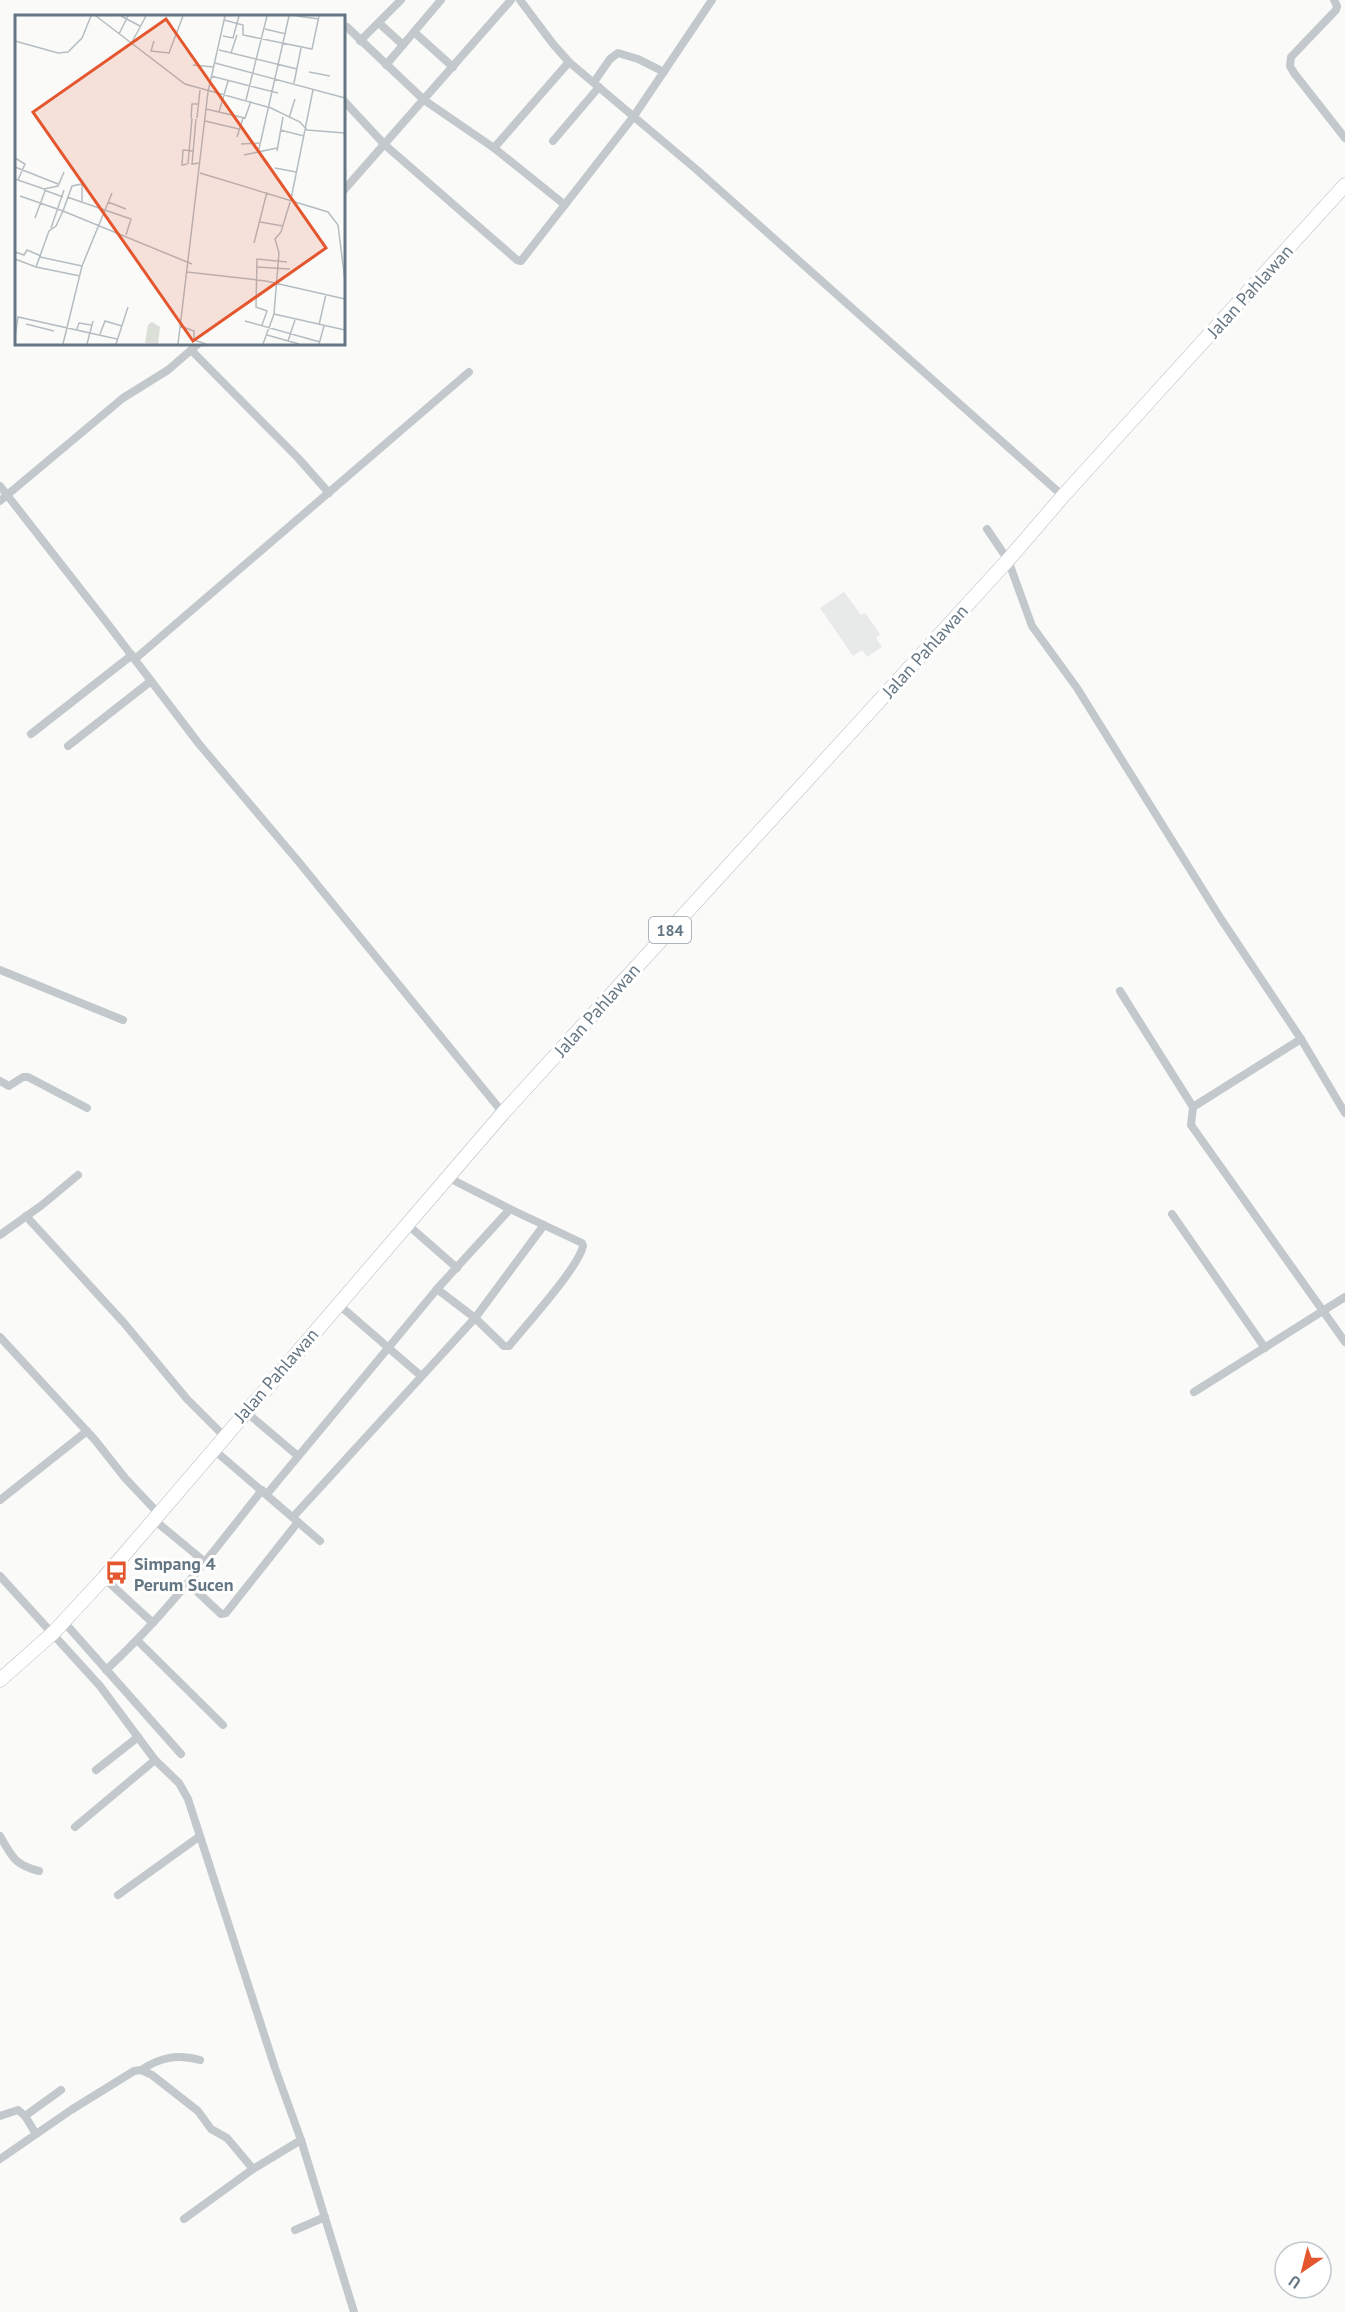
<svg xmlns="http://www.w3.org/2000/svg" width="1345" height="2312" font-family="'PT Sans',sans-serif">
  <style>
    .built { fill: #e8e9e9 }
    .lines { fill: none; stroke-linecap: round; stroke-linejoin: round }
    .primary-casing { stroke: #b5babe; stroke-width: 15 }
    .minor { stroke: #c3c8cc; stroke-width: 8 }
    .primary { stroke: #fff; stroke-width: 14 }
    .labels { text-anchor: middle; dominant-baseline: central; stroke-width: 6; stroke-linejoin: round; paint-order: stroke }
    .shield { fill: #fff; stroke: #939fa8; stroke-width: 1.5 }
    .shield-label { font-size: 16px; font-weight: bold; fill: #657683 }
    .street-label { font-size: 18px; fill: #657683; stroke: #fff }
    .poi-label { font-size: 18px; font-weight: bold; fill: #657683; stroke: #fff; text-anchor: start }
    .inset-road { fill: none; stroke: #b5bdc2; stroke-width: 1.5 }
    .view { fill: #e4572e; fill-opacity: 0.15; stroke: #e4572e; stroke-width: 3 }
    .inset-edge { fill: none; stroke: #657683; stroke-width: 3 }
  </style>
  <rect width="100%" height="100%" fill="#fafaf8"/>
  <polygon class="built" points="844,592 861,615 865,613 880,634 876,638 882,647 867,657 862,650 853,656 820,608"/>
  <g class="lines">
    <defs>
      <polyline id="primary" points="0,1680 53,1633 104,1578 503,1113 1008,560 1063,496 1345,185"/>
    </defs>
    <use href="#primary" class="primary-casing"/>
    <g class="minor">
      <polyline points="520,0 553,44 569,62 697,170 1063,496"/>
      <polyline points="1334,0 1337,6 1336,10 1291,57 1290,66 1294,73 1345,138"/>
      <polyline points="379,23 403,45"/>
      <polyline points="347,27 424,100 494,148 565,205"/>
      <polyline points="414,32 453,67"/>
      <polyline points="360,41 401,0"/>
      <polyline points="386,65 441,0"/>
      <polyline points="594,82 610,59 618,53 638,59 664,72"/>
      <polyline points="344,101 385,145 517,260 521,261 634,116 712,0"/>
      <polyline points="553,141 599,87"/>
      <polyline points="494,148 569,62"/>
      <polyline points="344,190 511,0"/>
      <polyline points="191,350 298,458 329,493"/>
      <polyline points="0,486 107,623 199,744 298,861 503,1113"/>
      <polyline points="0,501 123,398 168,370 198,344"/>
      <polyline points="987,529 1008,560 1032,626 1077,688 1221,919 1301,1039 1345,1113"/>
      <polyline points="135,659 469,372"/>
      <polyline points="31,734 132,655"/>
      <polyline points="68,746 151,681"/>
      <polyline points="0,970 123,1020"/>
      <polyline points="1120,991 1193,1107"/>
      <polyline points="1301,1039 1193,1107 1191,1125 1345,1342"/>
      <polyline points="0,1081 9,1086 23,1077 28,1077 87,1108"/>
      <polyline points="1172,1214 1265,1348"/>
      <polyline points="26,1216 124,1323 187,1399 224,1436"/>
      <polyline points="408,1225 457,1268"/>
      <polyline points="0,1235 42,1205 78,1175"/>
      <path d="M437,1289l38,29 29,28h5c16,-20 70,-79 74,-100l-1,-3 -72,-34"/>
      <polyline points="338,1304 421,1376"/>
      <polyline points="0,1337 95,1440 125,1478 158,1513"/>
      <polyline points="1194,1392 1345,1297"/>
      <polyline points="245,1411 298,1456"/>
      <polyline points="213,1449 320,1541"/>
      <polyline points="267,1494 437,1289 510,1209 449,1178"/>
      <polyline points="0,1500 87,1431"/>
      <polyline points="293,1517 475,1318 544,1225"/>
      <polyline points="153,1519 205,1562"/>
      <polyline points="0,1576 100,1686 155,1760 179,1783 188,1799 275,2068 301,2140 354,2312"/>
      <polyline points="104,1578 153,1623"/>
      <polyline points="188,1583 221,1614 226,1613 298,1522"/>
      <polyline points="64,1622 181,1754"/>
      <polyline points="138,1641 223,1725"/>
      <path d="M106,1670c59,-54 107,-118 156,-180"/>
      <polyline points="96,1770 138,1737"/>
      <polyline points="75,1827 155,1760"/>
      <path d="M0,1836c12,20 14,29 39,35"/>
      <polyline points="118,1895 200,1836"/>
      <path d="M141,2070c20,-13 36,-16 59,-10"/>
      <polyline points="0,2116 18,2110 25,2116 36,2134"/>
      <polyline points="25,2116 61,2090"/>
      <polyline points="0,2159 71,2110 134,2071 141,2070 152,2075 198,2111 211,2129 227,2138 253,2169 184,2219"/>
      <polyline points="253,2169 301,2140"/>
      <polyline points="295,2230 325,2217"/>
    </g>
    <use href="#primary" class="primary"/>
  </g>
  <defs>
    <symbol id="bus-bare" viewBox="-9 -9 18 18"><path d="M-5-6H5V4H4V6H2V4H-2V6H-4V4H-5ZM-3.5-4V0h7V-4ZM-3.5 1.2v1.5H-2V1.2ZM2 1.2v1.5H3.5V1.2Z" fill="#e4572e" stroke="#fff" stroke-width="2.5" paint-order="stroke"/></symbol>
  </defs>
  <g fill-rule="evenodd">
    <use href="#bus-bare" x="100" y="1556" width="33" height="33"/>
  </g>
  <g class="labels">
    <rect class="shield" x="649" y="917" width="42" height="26" rx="4.5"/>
    <g class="shield-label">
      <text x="670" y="930">184</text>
    </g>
    <g class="street-label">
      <text transform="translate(1250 291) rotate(-48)">Jalan Pahlawan</text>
      <text transform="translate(925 651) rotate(-48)">Jalan Pahlawan</text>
      <text transform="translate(597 1010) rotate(-48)">Jalan Pahlawan</text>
      <text transform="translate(276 1375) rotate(-49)">Jalan Pahlawan</text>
    </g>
    <g class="poi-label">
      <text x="134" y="1563">Simpang 4<tspan x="134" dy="21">Perum Sucen</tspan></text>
    </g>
  </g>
  <g transform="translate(15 15)">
    <rect width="330" height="330" fill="#fafaf8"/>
    <path d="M137,307l8,5 -2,17 -13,-1 3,-18z" fill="#dadfd7"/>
    <path class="inset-road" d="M81,1l89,68 86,24 29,14 7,8 38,3M106,1l19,10M282,1l22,3M209,5l19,5v10l69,14 7,-33M250,14l21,5M104,19l9,-18M208,21l10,2 6,-22M0,26l43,12 10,-1 14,-14 9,-22M139,26l-3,10 18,2 14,-37M116,29l15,-28M204,35l78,19M216,38l6,-18M200,48l130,35M178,50l21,2M294,57l21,4M196,61l67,17M279,68l7,-35M231,85l21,-84M191,94l39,9 6,-17M204,97l9,-31M176,103l1,-14h6M182,103l3,-28M274,103l6,-19M181,104l-4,45 7,-1M190,106l34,8M265,115l24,6M222,122l6,-19M226,129l20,-1M244,134l30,-133M262,136l6,-34M229,140l33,-7M0,143l10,6 -7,16M172,149l-5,1 1,-15 11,1M173,149l4,-46M0,152l43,17M260,153l21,4M185,158l128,39 10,13 7,56M0,164l29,10 14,-3 6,-14M29,175l19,7M5,181l43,15 9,-25 10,-2v18M52,182l64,22 -5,16M93,187l18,7M20,203l10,-27M245,207l23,4M36,213l13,-38M239,228l13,-51M0,237l9,3 3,-5 14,6M25,242l42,9M0,244l21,8 13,-36 7,-5 7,-15 129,53M21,252l44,9M241,252l34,2M172,257l79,9 79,18M259,299l71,16M230,306l75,21M11,309l28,7M247,310l5,-14 -11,-4 1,-48 30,3M304,310l7,-31M165,311l14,5v9l12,4M62,314l2,-6 12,2M85,319l5,-13 17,5M252,320l32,9M0,322l3,-20 99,22M273,326l7,-21M48,329l19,-78 30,-73M72,329l6,-23M101,329l12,-37M163,329l30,-252 17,-76M248,329l11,-30 5,-61 -4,-14 6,-7 10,-33 22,-109M304,329l5,-18"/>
    <path class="view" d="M151,4l160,229 -133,93 -160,-229z"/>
    <rect width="330" height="330" class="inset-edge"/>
  </g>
  <g transform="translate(1303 2270) rotate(215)"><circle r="28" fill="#ffffff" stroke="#c1c8cd" stroke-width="1.5"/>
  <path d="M0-4.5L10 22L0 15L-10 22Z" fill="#e4572e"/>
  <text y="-9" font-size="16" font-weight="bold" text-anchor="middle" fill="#657683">U</text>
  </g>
</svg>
